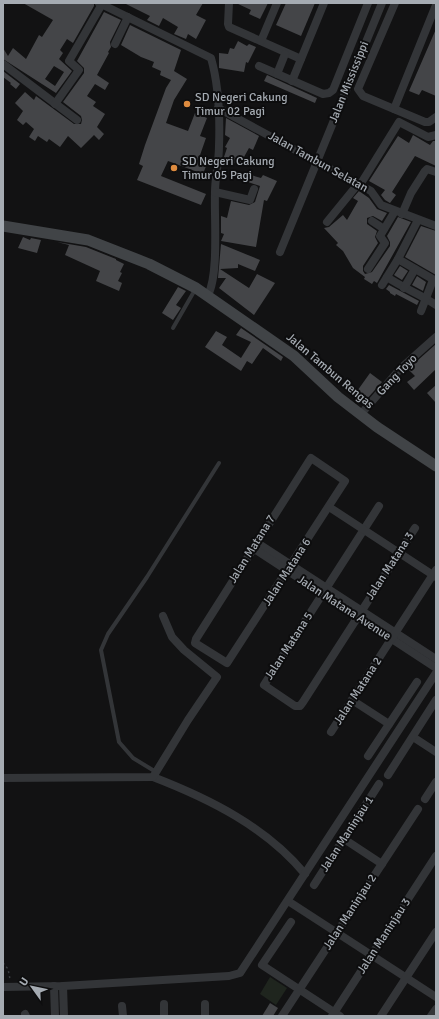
<svg xmlns="http://www.w3.org/2000/svg" width="439" height="1019" font-family="Signika,sans-serif">
  <style>
    .green { fill: #1f251e }
    .building { fill: #444548; fill-rule: evenodd }
    .lines { fill: none; stroke-linecap: round; stroke-linejoin: round }
    .path { stroke: #393c3f; stroke-width: 1.5; stroke-dasharray: 2 3; stroke-linecap: butt }
    .lane { stroke: #333538; stroke-width: 4 }
    .street { stroke: #333538; stroke-width: 8 }
    .secondary { stroke: #414447; stroke-width: 11 }
    .poi-dot { fill: #de8b3f; stroke: #0d0d0e; stroke-width: 1.5 }
    .labels { text-anchor: middle; dominant-baseline: central; stroke-width: 4; stroke-linejoin: round; paint-order: stroke }
    .street-label { font-size: 12px; fill: #a5abb2; stroke: #0d0d0e }
    .poi-label { font-size: 12px; fill: #a5abb2; stroke: #0d0d0e; text-anchor: start }
  </style>
  <rect width="100%" height="100%" fill="#121213"/>
  <polygon class="green" points="270,977 287,988 276,1005 260,994"/>
  <g class="building">
    <path d="M23,3h71v3l-21,37 -6,-4 -7,11 3,3 -4,6 13,12 -16,22 -53,-34v-11l5,8 5,-8 13,11 13,-24 3,2 11,-17zM54,66l10,6 -9,14 -10,-7z"/>
    <polygon points="124,3 203,3 196,15 206,20 196,39 188,34 186,39 174,34 178,27 163,18 159,26 147,20 150,16"/>
    <polygon points="236,3 268,3 260,19 249,14 251,10"/>
    <polygon points="286,3 315,3 301,36 276,25"/>
    <polygon points="104,12 121,20 110,42 111,47 108,52 109,53 97,75 109,83 105,90 95,84 87,96 96,102 93,106 105,114 97,127 104,134 99,140 94,135 81,148 68,136 60,147 49,139 47,142 38,136 35,141 29,137 34,129 26,122 23,125 17,120 23,111 15,103 25,92 34,100 36,96 74,124 81,124 82,120 81,116 63,102 84,73 84,68 77,61"/>
    <polygon points="130,25 181,50 174,71 187,79 174,100 166,123 188,131 195,113 207,118 200,136 206,138 199,158 208,161 203,174 168,161 161,176 206,194 201,205 137,180 143,166 139,164 145,145 166,88 171,80 160,75 161,71 152,67 154,62 141,57 121,45"/>
    <polygon points="436,29 436,96 422,90 419,95 409,91"/>
    <polygon points="238,41 247,46 249,44 256,47 248,63 246,62 244,72 219,68 219,53 228,54 230,48 234,49"/>
    <polygon points="3,71 20,84 16,89 10,84 11,83 3,77"/>
    <polygon points="267,75 317,98 315,103 264,81"/>
    <polygon points="226,118 259,136 253,150 249,148 239,166 224,157 227,148 225,147 230,138 225,135"/>
    <polygon points="413,135 430,145 433,141 436,141 436,166 415,156 392,192 396,195 390,203 385,200 381,195 385,190 369,181 398,136 409,143"/>
    <polygon points="251,175 261,178 263,175 277,181 267,201 264,200 256,247 221,241 224,234 221,233 221,216 227,218 231,201 249,205 255,202 260,186 248,182"/>
    <polygon points="359,191 369,198 377,209 387,213 382,221 373,216 367,218 367,224 377,231 375,237 378,243 363,266 363,271 365,274 372,272 390,246 390,242 387,236 398,217 411,222 377,283 374,281 372,284 364,279 365,277 353,268 343,251 336,245 338,243 324,228 329,227 343,215 347,220 358,201 353,198"/>
    <polygon points="421,226 436,231 436,275 405,257"/>
    <polygon points="23,237 30,240 31,238 41,240 37,253 18,248"/>
    <polygon points="57,242 86,247 116,259 116,260 124,264 120,272 122,273 118,281 122,283 119,291 96,281 100,271 65,255 69,245"/>
    <polygon points="221,244 260,260 255,271 238,264 238,268 220,269 249,288 257,274 275,283 254,315 219,288 226,278 218,278"/>
    <polygon points="400,266 408,271 402,280 394,275"/>
    <polygon points="417,276 426,282 423,291 412,285"/>
    <polygon points="389,285 419,301 417,305 396,294 395,296 390,293 390,292 386,289"/>
    <polygon points="178,287 186,291 176,305 181,308 173,320 162,313"/>
    <polygon points="241,328 283,357 281,361 263,348 252,364 247,361 241,371 205,347 216,331 227,337 222,345 241,358 251,342 236,335"/>
    <polygon points="436,344 436,369 414,390 407,382 415,376 408,369"/>
    <polygon points="370,373 382,382 365,401 355,394"/>
    <polygon points="436,385 436,403 427,393"/>
    <polygon points="270,1003 278,1008 273,1016 262,1016"/>
  </g>
  <g class="lines">
    <polyline class="path" points="3,963 8,969 10,979"/>
    <g class="lane">
      <polyline points="173,328 196,288"/>
      <polyline points="156,772 133,758 119,742 101,650 108,634 147,577 219,463"/>
    </g>
    <g class="street">
      <path d="M99,3l112,55c8,28 9,60 8,88 0,16 -4,31 -4,46 -1,26 4,82 -7,103"/>
      <polyline points="229,3 228,24 229,27 301,59"/>
      <polyline points="395,3 358,89 363,96 425,122 429,122 436,117"/>
      <polyline points="261,41 277,3"/>
      <polyline points="115,44 128,17"/>
      <polyline points="3,64 77,120"/>
      <polyline points="259,66 323,94 329,93 333,90 368,3"/>
      <polyline points="277,74 285,54"/>
      <polyline points="292,81 324,3"/>
      <polyline points="55,104 79,70 69,61 102,4"/>
      <polyline points="218,108 371,191 381,205 436,226"/>
      <polyline points="394,109 436,5"/>
      <polyline points="360,185 399,122 428,137 436,135"/>
      <polyline points="215,192 250,200 254,189"/>
      <polyline points="402,214 411,193 425,171 427,169 436,172"/>
      <polyline points="372,221 384,229"/>
      <polyline points="327,222 358,184"/>
      <polyline points="280,252 382,3"/>
      <polyline points="398,259 418,220"/>
      <polyline points="368,269 385,243 380,236 395,211"/>
      <path d="M387,277c16,11 33,17 49,28"/>
      <polyline points="382,285 398,259 436,281"/>
      <polyline points="404,288 415,269"/>
      <polyline points="421,311 433,280"/>
      <polyline points="361,414 400,369 436,337"/>
      <polygon points="311,458 345,481 227,663 195,643 196,639"/>
      <polyline points="379,506 264,685 295,706 300,706 303,702 415,528"/>
      <polyline points="329,507 436,577"/>
      <polyline points="256,542 436,659"/>
      <polyline points="253,548 436,668"/>
      <polyline points="352,700 389,724"/>
      <polyline points="331,732 436,570"/>
      <polyline points="413,737 436,752"/>
      <polyline points="368,756 417,682"/>
      <polyline points="388,775 436,700"/>
      <path d="M153,777c57,22 113,50 152,97"/>
      <polyline points="3,778 153,777 188,720 217,677 184,650 172,637 163,616"/>
      <polyline points="425,799 436,782"/>
      <polyline points="344,839 382,864"/>
      <polyline points="314,885 379,784"/>
      <polyline points="288,901 436,997"/>
      <polyline points="291,922 262,965 340,1016"/>
      <polyline points="54,986 55,1016"/>
      <polyline points="63,986 64,1016"/>
      <polyline points="3,987 63,986 229,976 240,973 436,673"/>
      <polyline points="164,1004 164,1016"/>
      <polyline points="205,1004 205,1016"/>
      <polyline points="122,1006 123,1016"/>
      <polyline points="25,1014 26,1016"/>
      <polyline points="282,1016 418,809"/>
      <polyline points="332,1016 436,856"/>
      <polyline points="381,1016 436,932"/>
      <polyline points="431,1016 436,1009"/>
    </g>
    <polyline class="secondary" points="3,226 88,240 149,264 196,288 294,356 338,397 377,427 436,466"/>
  </g>
  <g class="poi-dot">
    <circle cx="187" cy="104" r="4"/>
    <circle cx="174" cy="168" r="4"/>
  </g>
  <g class="labels">
    <g class="street-label">
      <text transform="translate(349 82) rotate(-68)">Jalan Mississippi</text>
      <text transform="translate(318 162) rotate(29)">Jalan Tambun Selatan</text>
      <text transform="translate(330 371) rotate(40)">Jalan Tambun Rengas</text>
      <text transform="translate(397 375) rotate(-46)">Gang Toyo</text>
      <text transform="translate(252 549) rotate(-58)">Jalan Matana 7</text>
      <text transform="translate(390 566) rotate(-57)">Jalan Matana 3</text>
      <text transform="translate(287 572) rotate(-57)">Jalan Matana 6</text>
      <text transform="translate(344 608) rotate(33)">Jalan Matana Avenue</text>
      <text transform="translate(289 646) rotate(-57)">Jalan Matana 5</text>
      <text transform="translate(358 691) rotate(-57)">Jalan Matana 2</text>
      <text transform="translate(347 834) rotate(-57)">Jalan Maninjau 1</text>
      <text transform="translate(350 912) rotate(-57)">Jalan Maninjau 2</text>
      <text transform="translate(384 936) rotate(-57)">Jalan Maninjau 3</text>
    </g>
    <g class="poi-label">
      <text x="195" y="97">SD Negeri Cakung<tspan x="195" dy="14">Timur 02 Pagi</tspan></text>
      <text x="182" y="161">SD Negeri Cakung<tspan x="182" dy="14">Timur 05 Pagi</tspan></text>
    </g>
  </g>
  <rect width="439" height="1019" fill="none" stroke="#a5abb2" stroke-width="8"/>
  <g transform="translate(32 987) rotate(303)" stroke="#0d0d0e" stroke-width="3" paint-order="stroke">
  <path d="M0-3L7 15L0 10L-7 15Z" fill="#a5abb2"/>
  <text y="-6" font-size="11" font-weight="bold" text-anchor="middle" fill="#a5abb2">U</text>
  </g>
</svg>
